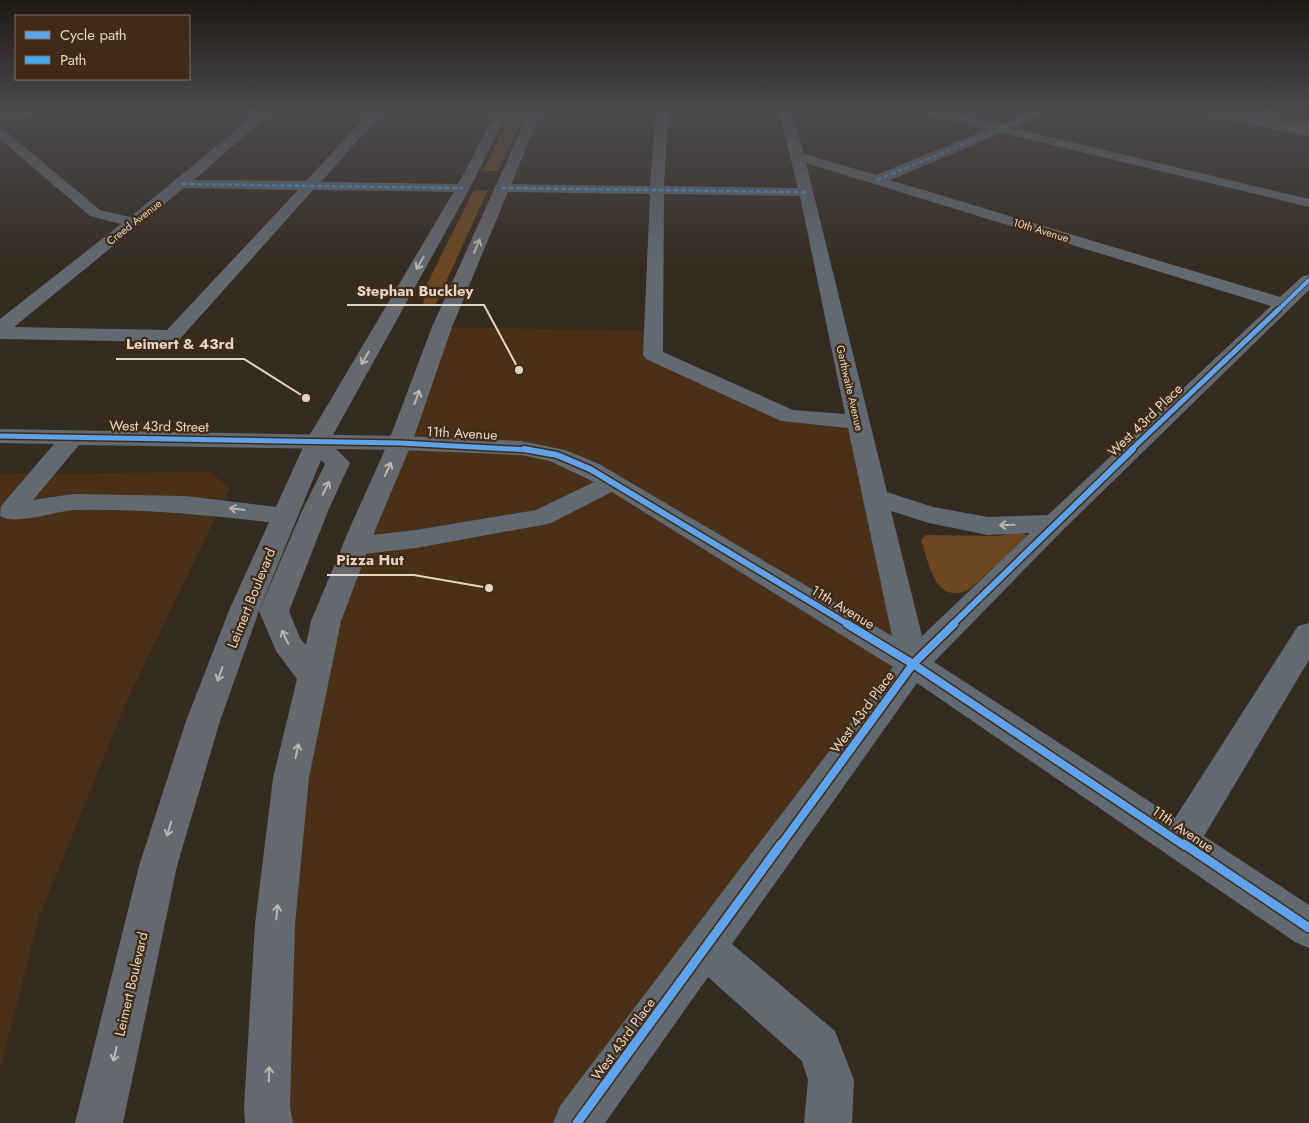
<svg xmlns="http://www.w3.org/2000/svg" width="1309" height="1123" font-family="Jost,sans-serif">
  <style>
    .built { fill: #493017 }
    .green { fill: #6b461e }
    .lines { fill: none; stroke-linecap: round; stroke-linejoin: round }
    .minor { fill: #616a73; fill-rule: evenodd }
    .major { fill: #64686f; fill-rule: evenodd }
    .quiet { stroke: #3fa9f5; stroke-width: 2.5; stroke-dasharray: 5 2.5; stroke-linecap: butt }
    .cycleway-far4-casing { stroke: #402b16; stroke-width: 5.5 }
    .cycleway-far3-casing { stroke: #402b16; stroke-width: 8 }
    .cycleway-far2-casing { stroke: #402b16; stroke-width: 9 }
    .cycleway-far1-casing { stroke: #402b16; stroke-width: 11 }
    .cycleway-casing { stroke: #402b16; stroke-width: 12 }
    .cycleway-far4 { stroke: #60a3ed; stroke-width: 4 }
    .cycleway-far3 { stroke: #60a3ed; stroke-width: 5 }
    .cycleway-far2 { stroke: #60a3ed; stroke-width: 6 }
    .cycleway-far1 { stroke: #60a3ed; stroke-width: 8 }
    .cycleway { stroke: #60a3ed; stroke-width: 9 }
    .oneway { stroke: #bcb4ad }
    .oneway2 { stroke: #bbb4ae }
    .labels { text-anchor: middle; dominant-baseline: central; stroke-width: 4.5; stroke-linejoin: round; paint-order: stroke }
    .far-street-label { font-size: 11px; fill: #e2d4c7; stroke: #402b16 }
    .street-label { font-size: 14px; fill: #e2d4c7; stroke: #402b16 }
    .leader { fill: none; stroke: #e2d4c7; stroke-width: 2 }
    .callout-dot { fill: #e2d4c7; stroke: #402b16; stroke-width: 2 }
    .callout-label { font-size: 15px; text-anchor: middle; font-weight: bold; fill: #e2d4c7; stroke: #402b16; stroke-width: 4.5; stroke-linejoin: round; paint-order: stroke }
  </style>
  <rect width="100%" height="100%" fill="#362b20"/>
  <g class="built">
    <polygon points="442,327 653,331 653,355 789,416 858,422 913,664 577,1123 269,1123 326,621"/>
    <polygon points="210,472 230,488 128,698 39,917 0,1070 0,474"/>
  </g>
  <g class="green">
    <polygon points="512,112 525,112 498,171 483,171"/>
    <polygon points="1222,112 1253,112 1309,123 1309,130"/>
    <polygon points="474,190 488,190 435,306 423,306 425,288"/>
    <path d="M1020,532l8,4 -58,53c-35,18 -41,-26 -49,-49l5,-5 72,1z"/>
  </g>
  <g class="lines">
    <g class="minor">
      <polygon points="6,112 34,112 28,116 0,121 0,113"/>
      <path d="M258,112h14l-78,68 112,1 64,-69h13l-62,70 142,2 5,1 2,3 -2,3 -5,1 -150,-2 -134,150 -7,2 -172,-3v-20l121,-95 -31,-8 -90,-77v-10l4,1 96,80 30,7zM184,188l114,2 -131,140 -153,-3z"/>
      <path d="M656,112h12l-4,74 134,2 -19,-76h12l13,42 72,21 112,-46 -61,-15 -2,-2h22l53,13 30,-13h17l-34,16 296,71v8l-307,-74 -112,47 390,117 23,-21 6,-1v15l-245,239 -130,133 241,156 123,-192 11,-3v37l-105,176 105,69v43l-14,-6 -378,-259 -185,261 103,87 19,49 -2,43h-48l4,-43 -6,-19 -94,-84 -103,146h-52l7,-17 333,-439 -281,-175 -61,31 -9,2 -126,23 -61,7 -10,-3 -3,-6 3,-6 10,-3 61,-7 120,-20 58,-28 -44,-21 -29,-6 -121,-5 -321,-5 -46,55 40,-6 112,2 100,12 9,2 4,6 -4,6 -9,2c-70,-8 -140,-16 -210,-14 -19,1 -60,16 -75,6l1,-10 53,-62 -54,-1v-14l400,7 121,5 44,9 34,14 293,172 -44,-208 -67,-7 -135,-62 -3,-4 7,-161 -149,-2 -5,-1 -2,-3 2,-3 5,-1 149,2zM806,163l465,143 -223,209 -60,2 -55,-10 -46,-15zM664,194l136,2 45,218 -52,-4 -130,-58zM891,511l38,12 59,12 42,-2 -108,103z"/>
      <polygon points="1206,112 1231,112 1309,128 1309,136 1212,116"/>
    </g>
    <polygon class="major" points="496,112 508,112 470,188 329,442 350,463 328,511 289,611 300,638 306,645 311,621 352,523 388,443 432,327 529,112 541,112 452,327 412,443 378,523 341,621 309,778 295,924 290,1107 293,1123 245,1123 244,1107 255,924 273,778 297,679 276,651 259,611 302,511 325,464 321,460 260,608 220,721 177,866 123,1123 75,1123 139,866 186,721 230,608 305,443 456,188"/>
    <g class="quiet">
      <polyline points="877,180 1041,112"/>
      <polyline points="182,184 463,188"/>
      <polyline points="501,188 806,192"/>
    </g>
    <defs>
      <polyline id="cycleway-far4" points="1277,311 1309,280"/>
      <g id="cycleway-far3">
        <polyline points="0,436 400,443 530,450"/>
        <polyline points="1131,450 1278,310"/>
      </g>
      <g id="cycleway-far2">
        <polyline points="524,449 557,455 590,469 849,625"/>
        <polyline points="952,625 1133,449"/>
      </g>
      <g id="cycleway-far1">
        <polyline points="847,624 913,664 1185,846"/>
        <polyline points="780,846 913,664 954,624"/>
      </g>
      <g id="cycleway">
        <polyline points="1184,844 1309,928"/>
        <polyline points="577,1123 781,844"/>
      </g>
    </defs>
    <use href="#cycleway-far4" class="cycleway-far4-casing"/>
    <use href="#cycleway-far3" class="cycleway-far3-casing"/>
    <use href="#cycleway-far2" class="cycleway-far2-casing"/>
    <use href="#cycleway-far1" class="cycleway-far1-casing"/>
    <use href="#cycleway" class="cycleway-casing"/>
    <use href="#cycleway-far4" class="cycleway-far4"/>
    <use href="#cycleway-far3" class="cycleway-far3"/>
    <use href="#cycleway-far2" class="cycleway-far2"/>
    <use href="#cycleway-far1" class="cycleway-far1"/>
    <use href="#cycleway" class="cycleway"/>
  </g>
  <defs><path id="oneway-shaft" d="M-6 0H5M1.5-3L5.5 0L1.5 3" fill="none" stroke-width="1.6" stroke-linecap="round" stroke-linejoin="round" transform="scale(1.25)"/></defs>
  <g class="oneway">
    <use href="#oneway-shaft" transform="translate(477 246) rotate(-67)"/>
    <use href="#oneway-shaft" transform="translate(420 263) rotate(120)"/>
    <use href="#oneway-shaft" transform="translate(365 358) rotate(120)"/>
    <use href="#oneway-shaft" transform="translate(417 397) rotate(-70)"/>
    <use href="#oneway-shaft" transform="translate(388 469) rotate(-66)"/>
    <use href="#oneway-shaft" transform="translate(326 488) rotate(-64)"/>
    <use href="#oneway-shaft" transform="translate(285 637) rotate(-115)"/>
    <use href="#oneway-shaft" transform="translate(220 674) rotate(110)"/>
    <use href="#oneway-shaft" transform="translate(297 751) rotate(-78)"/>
    <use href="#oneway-shaft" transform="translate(169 829) rotate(107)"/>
    <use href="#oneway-shaft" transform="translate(277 912) rotate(-84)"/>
    <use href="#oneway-shaft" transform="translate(115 1054) rotate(103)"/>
    <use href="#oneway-shaft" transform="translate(269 1074) rotate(-88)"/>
  </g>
  <g class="oneway2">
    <use href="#oneway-shaft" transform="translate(237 509) rotate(-173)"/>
    <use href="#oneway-shaft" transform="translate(1007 525) rotate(178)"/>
  </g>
  <linearGradient id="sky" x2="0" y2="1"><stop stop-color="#1e1812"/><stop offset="0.41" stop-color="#4c4a4e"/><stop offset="1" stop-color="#4c4a4e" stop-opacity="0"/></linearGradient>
  <rect width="1309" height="270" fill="url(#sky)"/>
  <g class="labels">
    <g class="far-street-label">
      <text transform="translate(134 222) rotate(-38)">Creed Avenue</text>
      <text transform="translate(1041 230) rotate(17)">10th Avenue</text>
      <text transform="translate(850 388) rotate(77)">Garthwaite Avenue</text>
    </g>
    <g class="street-label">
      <text transform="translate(1145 420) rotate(-44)">West 43rd Place</text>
      <text transform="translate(159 426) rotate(1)">West 43rd Street</text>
      <text transform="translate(462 433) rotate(3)">11th Avenue</text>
      <text transform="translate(251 598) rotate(-68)">Leimert Boulevard</text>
      <text transform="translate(843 607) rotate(31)">11th Avenue</text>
      <text transform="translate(862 712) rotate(-54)">West 43rd Place</text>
      <text transform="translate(1183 829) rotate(34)">11th Avenue</text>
      <text transform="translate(131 984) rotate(-77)">Leimert Boulevard</text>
      <text transform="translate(623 1039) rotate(-54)">West 43rd Place</text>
    </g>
  </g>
  <path class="leader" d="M519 370L484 305H347M306 398L244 359H116M489 588L414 575H327"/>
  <g class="callout-dot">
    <circle cx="519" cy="370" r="5"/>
    <circle cx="306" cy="398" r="5"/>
    <circle cx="489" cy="588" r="5"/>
  </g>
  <g class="callout-label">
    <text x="415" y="296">Stephan Buckley</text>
    <text x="180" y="349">Leimert &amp; 43rd</text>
    <text x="370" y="565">Pizza Hut</text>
  </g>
  <rect x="15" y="15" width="175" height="65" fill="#402b16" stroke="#816f5d"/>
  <rect x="25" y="31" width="25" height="8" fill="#60a3ed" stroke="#816f5d"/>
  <text x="60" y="40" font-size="15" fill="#e2d4c7">Cycle path</text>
  <rect x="25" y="56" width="25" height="8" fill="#3fa9f5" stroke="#816f5d"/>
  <text x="60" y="65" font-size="15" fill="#e2d4c7">Path</text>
</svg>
